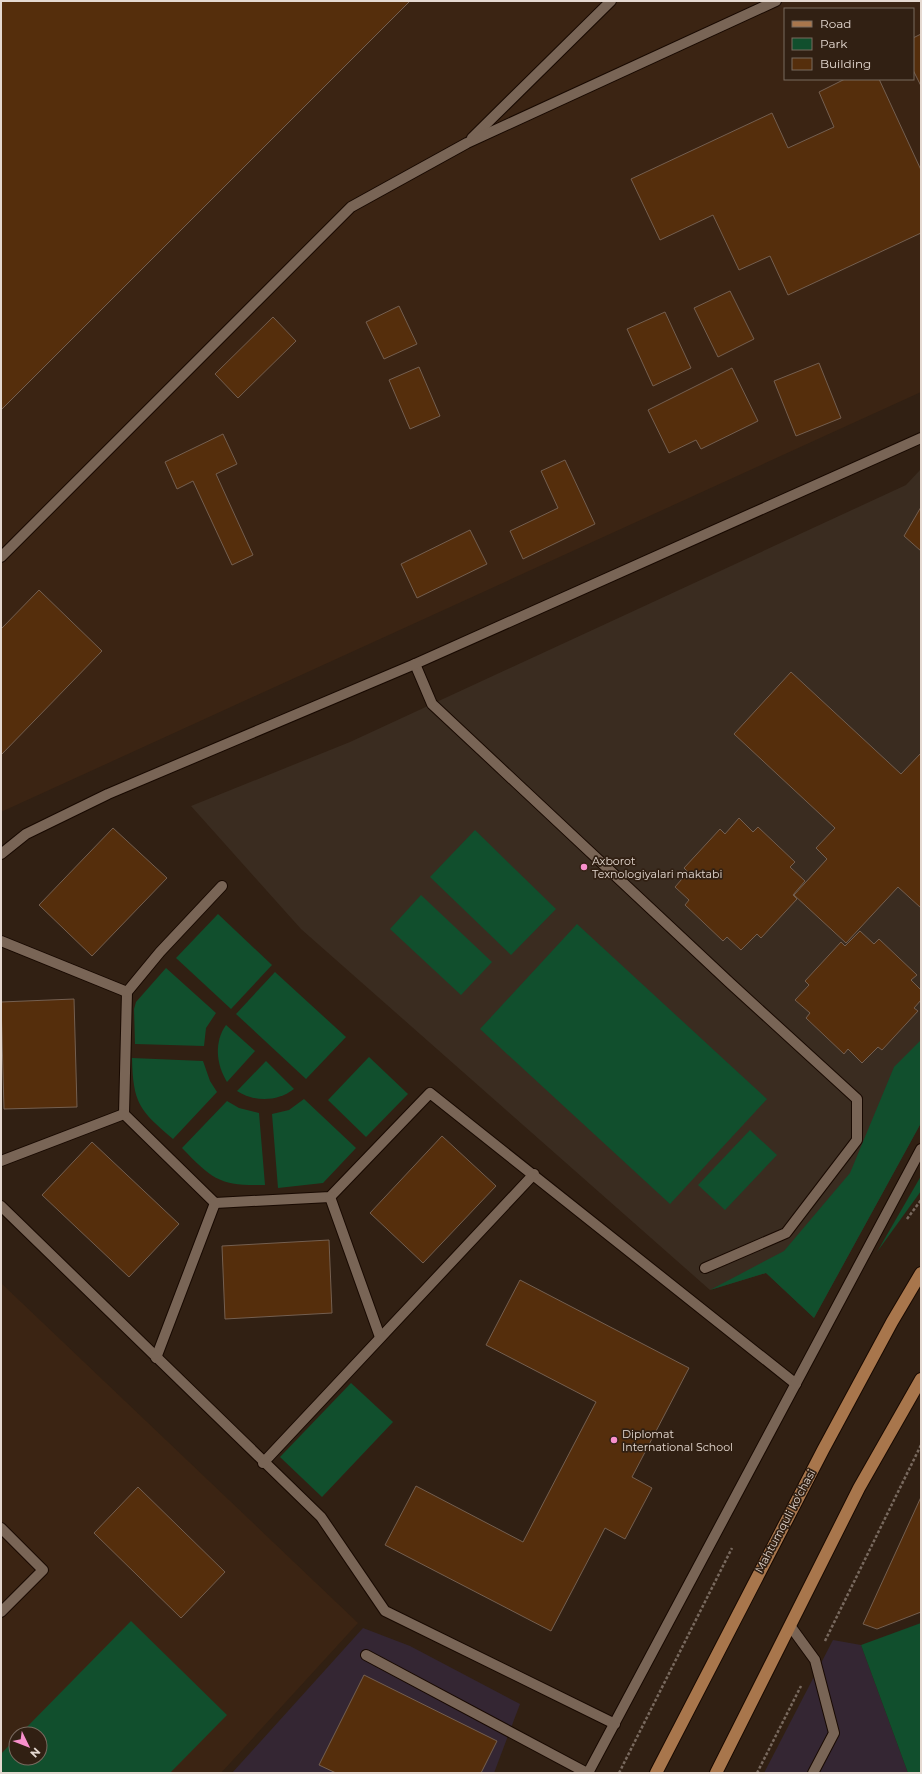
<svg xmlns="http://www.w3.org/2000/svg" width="922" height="1774" font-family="Montserrat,sans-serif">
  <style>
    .commercial { fill: #342633 }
    .built { fill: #3b2413; fill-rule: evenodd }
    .education { fill: #3a2c20 }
    .green { fill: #114f2d }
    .building { fill: #552e0c; stroke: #745f50 }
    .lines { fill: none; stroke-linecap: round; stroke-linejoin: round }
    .service-casing { stroke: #180901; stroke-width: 12 }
    .primary-casing { stroke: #180901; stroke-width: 14 }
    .path { stroke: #78695e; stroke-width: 2.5; stroke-dasharray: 3 2; stroke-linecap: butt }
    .service { stroke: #796556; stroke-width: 10 }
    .primary { stroke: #a8764c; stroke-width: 12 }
    .poi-dot { fill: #f890cc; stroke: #312013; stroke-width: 1.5 }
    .labels { text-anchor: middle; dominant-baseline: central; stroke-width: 3.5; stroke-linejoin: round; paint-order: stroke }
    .poi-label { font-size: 11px; fill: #e5d9d1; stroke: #312013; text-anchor: start }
    .street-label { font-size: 11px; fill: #e5d9d1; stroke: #312013 }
  </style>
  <rect width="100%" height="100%" fill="#312013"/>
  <g class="commercial">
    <polygon points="363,1628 410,1646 520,1704 494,1773 232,1773"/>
    <polygon points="833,1640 861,1645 908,1773 764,1773"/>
  </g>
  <g class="built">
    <path d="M1,1h920v391l-920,420zM785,9h128v70h-128z"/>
    <path d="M1,1283l357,340 -137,150h-220zM16,1734h24v24h-24z"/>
  </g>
  <polygon class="education" points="921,469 921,1123 814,1318 766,1273 710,1290 301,929 191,806 350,742 906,485"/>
  <g class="green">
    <polygon points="475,830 556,909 511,955 430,877"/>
    <polygon points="421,895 492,962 461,995 390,929"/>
    <polygon points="218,914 272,965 231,1009 176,958"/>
    <polygon points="577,924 767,1099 670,1204 480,1029"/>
    <polygon points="166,968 216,1013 206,1028 204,1046 135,1044 134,1009 136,1002"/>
    <polygon points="275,972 346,1037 306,1079 236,1014"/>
    <path d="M226,1025l29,26 -28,31c-11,-18 -13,-40 -1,-57z"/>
    <polygon points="921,1040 921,1123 814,1318 766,1273 710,1290 784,1251 850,1173 894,1067"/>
    <polygon points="369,1057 408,1094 366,1137 328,1100"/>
    <path d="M132,1058l71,3 7,20 7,11 -44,47c-34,-29 -40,-36 -41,-81z"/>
    <path d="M266,1061l28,28c-17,13 -40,13 -57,2z"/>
    <polygon points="304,1099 356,1148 323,1183 278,1188 272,1114 289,1110"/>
    <path d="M227,1101l12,7 20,5 6,72c-45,1 -52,-5 -83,-37z"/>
    <polygon points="750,1130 777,1155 725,1210 698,1185"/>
    <polygon points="921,1176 921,1191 877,1252"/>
    <polygon points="351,1383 393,1422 322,1497 280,1457"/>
    <polygon points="131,1621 227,1715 170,1773 1,1773 1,1754 16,1738 16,1758 40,1758 40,1734 20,1734"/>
    <polygon points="921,1623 921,1773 908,1773 861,1645"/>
  </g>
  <g class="building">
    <polygon points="1,1 410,1 1,410"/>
    <polygon points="921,34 921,86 913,70 913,38"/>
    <polygon points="845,79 879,79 921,170 921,233 788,295 770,256 739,270 713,215 660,240 631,179 772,113 788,148 834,127 819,92"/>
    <polygon points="730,291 754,339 718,357 694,308"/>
    <polygon points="399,306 417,344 384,359 366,322"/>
    <polygon points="665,312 691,368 653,386 627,329"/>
    <polygon points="273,317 296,341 238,398 215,374"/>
    <polygon points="819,363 841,418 796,436 774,381"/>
    <polygon points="419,367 440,416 410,429 389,380"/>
    <polygon points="732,368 758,421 701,449 696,440 669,453 648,410"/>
    <polygon points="223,434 237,464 216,474 253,555 232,565 193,481 177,489 165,462"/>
    <polygon points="565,460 595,524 523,559 510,531 558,508 541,471"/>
    <polygon points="921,507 921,551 904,536"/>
    <polygon points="470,530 487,564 417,598 401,564"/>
    <polygon points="39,590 102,651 1,755 1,629"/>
    <polygon points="791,672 901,774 921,753 921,908 898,887 846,943 794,895 827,859 816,848 835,828 734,734"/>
    <polygon points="739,818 753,832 758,827 795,862 790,867 805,881 793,895 797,899 761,938 757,934 741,950 727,937 723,941 685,905 689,900 675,887 688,872 684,868 720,829 725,834"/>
    <polygon points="113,828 167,878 92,956 39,905"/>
    <polygon points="860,931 874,944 879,939 917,975 911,980 921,990 921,1000 914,1008 918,1011 882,1050 878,1047 862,1063 848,1049 844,1054 806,1018 810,1013 795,1000 809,985 805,981 841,942 845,946"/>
    <polygon points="74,999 77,1107 4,1109 1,1002"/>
    <polygon points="442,1136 496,1186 423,1263 370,1213"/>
    <polygon points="92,1142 179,1224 129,1277 42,1195"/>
    <polygon points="329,1240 332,1313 225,1319 222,1246"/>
    <polygon points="520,1280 689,1368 632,1477 652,1488 625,1539 605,1528 551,1631 385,1545 416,1486 523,1542 596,1402 486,1345"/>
    <polygon points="138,1487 225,1572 181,1618 94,1533"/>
    <polygon points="921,1497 921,1612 877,1629 863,1624"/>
    <polygon points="364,1675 497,1741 481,1773 336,1773 319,1765"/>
  </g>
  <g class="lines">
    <defs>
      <g id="service">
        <polyline points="472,138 611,1"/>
        <polyline points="1,557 351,207 467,143 776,1"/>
        <polyline points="415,664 432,704 730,983 857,1099 857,1140 786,1233 705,1268"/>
        <polyline points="1,854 26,834 108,794 415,664 921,438"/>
        <polyline points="222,886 160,952 127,992 124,1114 215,1203 330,1197 430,1093 796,1384"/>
        <polyline points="1,941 127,992"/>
        <polyline points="1,1161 124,1114"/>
        <polyline points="330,1197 380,1337"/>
        <polyline points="1,1206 321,1517 385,1611 615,1724"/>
        <polyline points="156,1358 215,1203"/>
        <polyline points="263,1463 534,1174"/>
        <polyline points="1,1528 43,1570 1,1612"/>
        <polyline points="791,1627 815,1660 834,1733 813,1773"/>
        <polyline points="366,1655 587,1773"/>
        <polyline points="588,1773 921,1149"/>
      </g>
      <g id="primary">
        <polyline points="656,1773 823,1450 892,1322 921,1273"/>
        <polyline points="716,1773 859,1488 921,1379"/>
      </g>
    </defs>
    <use href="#service" class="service-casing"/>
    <use href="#primary" class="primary-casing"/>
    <g class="path">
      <polyline points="907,1219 921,1200"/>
      <polyline points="825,1641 921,1445"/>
      <polyline points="619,1773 732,1548"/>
      <polyline points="757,1773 801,1686"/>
    </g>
    <use href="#service" class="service"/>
    <use href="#primary" class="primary"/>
  </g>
  <g class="poi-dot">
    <circle cx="584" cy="867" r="4"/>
    <circle cx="614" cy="1440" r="4"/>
  </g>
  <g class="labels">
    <g class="poi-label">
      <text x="592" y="861">Axborot<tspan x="592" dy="13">Texnologiyalari maktabi</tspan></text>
      <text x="622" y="1434">Diplomat<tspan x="622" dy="13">International School</tspan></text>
    </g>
    <g class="street-label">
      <text transform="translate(785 1521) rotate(-62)">Mahtumquli ko'chasi</text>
    </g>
  </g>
  <rect width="922" height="1774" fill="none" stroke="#e5d9d1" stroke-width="4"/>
  <rect x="784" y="8" width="130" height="72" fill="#312013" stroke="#796a5f"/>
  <rect x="792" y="21" width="20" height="6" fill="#a8764c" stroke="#796a5f"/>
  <text x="820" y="28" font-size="12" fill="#e5d9d1">Road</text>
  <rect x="792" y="38" width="20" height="12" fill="#114f2d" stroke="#796a5f"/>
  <text x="820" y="48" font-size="12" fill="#e5d9d1">Park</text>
  <rect x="792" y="58" width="20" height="12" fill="#552e0c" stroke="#796a5f"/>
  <text x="820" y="68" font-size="12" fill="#e5d9d1">Building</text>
  <g transform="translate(28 1746) rotate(133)"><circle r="19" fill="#312013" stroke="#796a5f"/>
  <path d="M0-3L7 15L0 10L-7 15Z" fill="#f890cc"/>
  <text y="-6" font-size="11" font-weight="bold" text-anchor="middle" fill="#e5d9d1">N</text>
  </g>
</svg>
